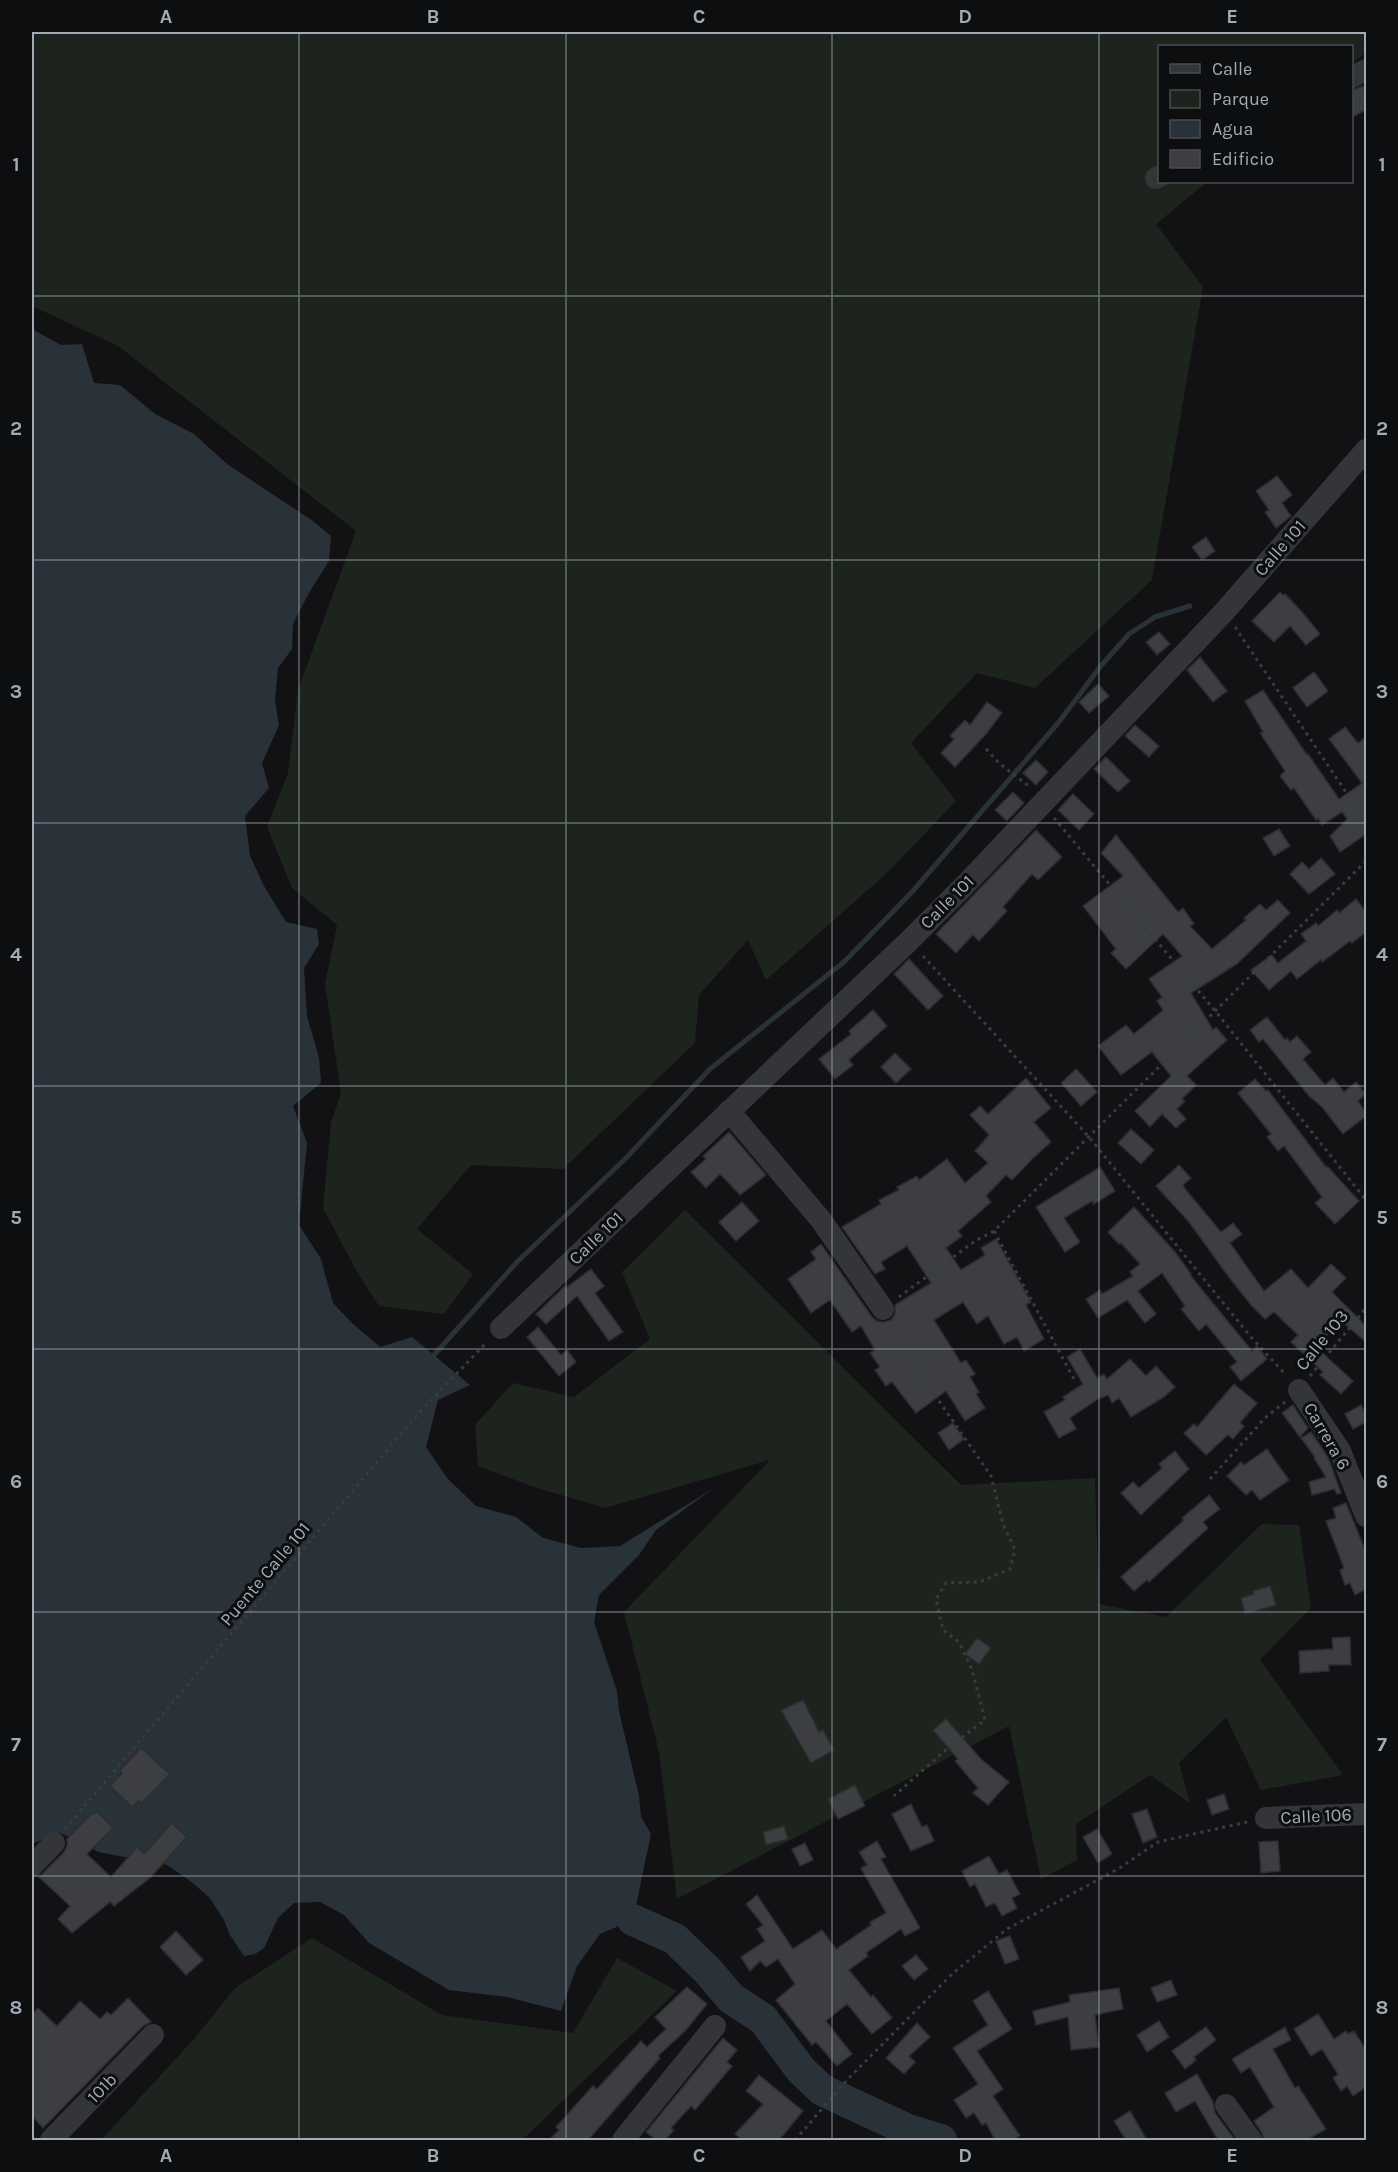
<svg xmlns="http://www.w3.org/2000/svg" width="1398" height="2172" font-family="Karla,sans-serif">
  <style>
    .green { fill: #1d241d }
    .water { fill: #283238 }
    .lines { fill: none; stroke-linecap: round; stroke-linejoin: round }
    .stream { stroke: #283238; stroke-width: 5 }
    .river { stroke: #283238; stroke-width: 32 }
    .building { fill: #3c3e41; stroke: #2c2d30; stroke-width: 1.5 }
    .path { stroke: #393c40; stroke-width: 3; stroke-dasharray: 3 4.5; stroke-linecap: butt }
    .minor { stroke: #333539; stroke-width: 22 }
    .grid { fill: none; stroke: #a3aab5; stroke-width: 1.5; stroke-opacity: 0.55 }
    .labels { text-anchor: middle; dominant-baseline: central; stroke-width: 6; stroke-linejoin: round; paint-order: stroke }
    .street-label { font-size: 18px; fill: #a3aab5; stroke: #0d0e0f }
    .neatline { fill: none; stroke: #a3aab5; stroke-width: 2 }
    .grid-label { font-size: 20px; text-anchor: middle; font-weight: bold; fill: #a3aab5 }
  </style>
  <rect width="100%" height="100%" fill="#121214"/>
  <g class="green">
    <polygon points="32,32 1366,32 1366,52 1352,64 1352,46 1160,46 1160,182 1207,182 1156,224 1203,287 1152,580 1035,688 977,673 911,743 956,801 887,873 766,980 748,940 699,995 695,1043 563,1169 471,1165 417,1229 473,1274 444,1314 379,1306 357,1272 323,1208 331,1123 341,1093 325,984 337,925 292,888 267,827 288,773 298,690 356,531 118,346 32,306"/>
    <polygon points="685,1210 961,1485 1095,1478 1099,1604 1166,1617 1262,1524 1299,1525 1311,1608 1260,1660 1343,1775 1261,1790 1226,1717 1179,1763 1190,1803 1150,1775 1076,1824 1077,1860 1041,1879 1009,1726 677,1899 659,1752 624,1612 770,1460 605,1508 537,1488 478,1466 475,1425 513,1383 574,1397 650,1339 622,1272"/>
    <polygon points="312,1938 442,2015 573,2033 617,1958 677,1991 522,2140 101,2140 194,2039 235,1988"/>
  </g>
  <polygon class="water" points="32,329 61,345 82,344 94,383 120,385 155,414 194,434 227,464 313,521 331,536 329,561 310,591 293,624 292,649 278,668 275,701 279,725 262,763 269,788 245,816 250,856 264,886 286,922 317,929 319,944 304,968 307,1016 319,1058 321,1083 293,1106 307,1143 299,1225 321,1259 333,1303 352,1323 380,1347 412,1337 470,1385 438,1400 426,1447 447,1478 476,1506 516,1517 543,1538 581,1548 620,1546 714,1488 656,1530 639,1555 599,1595 594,1622 617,1691 619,1711 639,1796 641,1817 651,1834 633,1920 600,1934 577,1966 561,2011 507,1997 449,1990 369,1943 344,1915 320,1902 294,1903 278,1918 264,1948 255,1954 244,1956 230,1935 224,1920 209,1897 189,1880 167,1865 98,1852 80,1840 59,1833 32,1844"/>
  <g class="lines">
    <polyline class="stream" points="434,1355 517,1262 625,1159 710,1069 845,961 912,892 1059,722 1100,667 1129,634 1155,617 1190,606"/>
    <polyline class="river" points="633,1920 675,1939 708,1971 731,1998 763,2019 801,2070 822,2090 908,2130 941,2140"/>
  </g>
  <g class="building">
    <polygon points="1363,86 1366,92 1366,110 1352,117 1352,90"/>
    <polygon points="1277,476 1292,495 1282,503 1291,516 1276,528 1265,512 1269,510 1256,491"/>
    <polygon points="1206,537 1215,551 1202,560 1192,547"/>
    <polygon points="1280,592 1283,595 1285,594 1303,613 1320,634 1306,645 1290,626 1274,642 1252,621"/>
    <polygon points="1159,632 1170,644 1157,655 1146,642"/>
    <polygon points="1200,657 1227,691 1213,702 1187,670"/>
    <polygon points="1314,672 1328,691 1307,707 1293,688"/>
    <polygon points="1098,684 1109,696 1089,713 1079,702"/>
    <polygon points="1263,690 1307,755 1308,754 1339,799 1362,783 1329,739 1345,727 1358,743 1366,737 1366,834 1340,852 1330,836 1347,819 1342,812 1322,825 1318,818 1316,820 1294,788 1291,790 1280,776 1285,771 1260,733 1263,732 1245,701"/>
    <polygon points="987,702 1002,713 986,734 955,767 941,753 954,739 950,736 965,720 970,725"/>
    <polygon points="1135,725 1159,746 1149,757 1125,736"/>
    <polygon points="1106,757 1130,781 1118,792 1094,769"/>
    <polygon points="1036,760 1048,772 1036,785 1023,773"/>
    <polygon points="1013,792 1024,803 1007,821 995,810"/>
    <polygon points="1073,794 1094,814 1079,830 1058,810"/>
    <polygon points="1279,829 1290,846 1274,856 1263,838"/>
    <polygon points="1036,830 1062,857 1038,880 1032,874 1003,907 1007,911 979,941 973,935 956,953 936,934"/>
    <polygon points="1116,835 1178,912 1183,908 1194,924 1190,926 1212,949 1246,920 1244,918 1260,904 1266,910 1278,900 1290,913 1237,964 1191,993 1213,1030 1216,1027 1227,1040 1187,1076 1196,1085 1182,1099 1185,1101 1177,1109 1186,1119 1176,1128 1162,1114 1150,1127 1135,1111 1171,1076 1152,1052 1121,1075 1098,1046 1126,1025 1134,1034 1163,1010 1157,1001 1162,997 1149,979 1182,956 1163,934 1126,969 1111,953 1116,949 1083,906 1123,876 1101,853"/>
    <polygon points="1321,858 1335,874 1309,894 1290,874 1302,862 1309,869"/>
    <polygon points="1356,899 1366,912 1366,932 1352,943 1350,941 1322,962 1321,960 1297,979 1291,971 1269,990 1251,970 1272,955 1278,963 1306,941 1301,934 1316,923 1318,926 1337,910 1339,913"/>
    <polygon points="909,959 943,996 928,1010 894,974"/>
    <polygon points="873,1010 887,1026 849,1060 853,1065 835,1079 819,1059 851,1034 849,1031"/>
    <polygon points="1267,1017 1285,1040 1287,1038 1290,1042 1297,1036 1311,1052 1303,1059 1325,1085 1333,1078 1344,1092 1356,1082 1366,1094 1358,1101 1366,1113 1366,1116 1343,1134 1322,1107 1309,1096 1263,1039 1259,1042 1250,1030"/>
    <polygon points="895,1053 911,1069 896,1083 881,1067"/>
    <polygon points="1076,1069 1097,1092 1081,1106 1061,1083"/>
    <polygon points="1026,1078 1051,1108 1034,1122 1051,1142 1032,1159 1012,1180 1006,1175 986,1196 991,1202 958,1231 962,1236 946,1248 961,1270 985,1255 981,1248 996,1239 1031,1302 1026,1305 1044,1339 1024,1351 1017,1337 1004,1344 988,1316 977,1324 963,1302 934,1320 961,1363 966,1360 975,1374 970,1377 979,1392 976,1394 985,1408 965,1421 946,1391 916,1413 892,1382 886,1386 875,1370 880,1367 870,1353 875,1350 861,1326 852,1332 830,1300 811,1313 788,1279 816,1259 811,1252 821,1244 872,1317 877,1321 884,1322 891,1320 895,1314 895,1305 931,1283 907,1246 881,1262 885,1269 875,1274 842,1227 881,1204 879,1200 899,1190 897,1187 917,1176 919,1180 947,1159 965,1183 988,1163 975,1151 989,1135 970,1115 980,1106 988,1114"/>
    <polygon points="1255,1079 1266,1091 1268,1090 1326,1167 1327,1166 1359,1201 1335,1224 1315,1203 1322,1197 1284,1146 1278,1151 1267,1137 1271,1134 1238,1093"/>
    <polygon points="1131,1129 1154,1150 1141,1164 1118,1143"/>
    <polygon points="729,1132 766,1175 740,1195 720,1174 706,1188 691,1172 706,1159 703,1156"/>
    <polygon points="1179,1165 1191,1178 1183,1185 1186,1190 1221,1232 1233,1223 1242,1234 1230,1243 1264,1291 1291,1269 1308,1288 1331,1264 1346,1278 1332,1292 1366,1326 1366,1342 1341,1321 1316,1347 1353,1381 1341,1394 1320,1375 1323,1372 1291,1342 1298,1335 1274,1312 1265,1319 1251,1305 1228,1276 1189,1222 1156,1186"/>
    <polygon points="1100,1167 1115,1191 1094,1204 1092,1201 1064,1218 1080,1242 1065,1252 1036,1207"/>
    <polygon points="742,1202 759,1221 736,1241 719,1222"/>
    <polygon points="1134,1207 1175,1252 1191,1274 1190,1275 1252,1351 1257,1346 1267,1359 1241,1381 1230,1367 1237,1362 1206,1324 1199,1331 1181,1309 1185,1306 1162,1273 1138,1291 1156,1314 1145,1323 1127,1300 1098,1318 1086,1299 1100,1290 1102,1294 1133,1276 1130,1272 1140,1264 1121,1243 1119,1244 1108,1232"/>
    <polygon points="591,1269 604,1286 595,1293 623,1332 609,1341 577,1296 546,1324 536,1314 565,1286 566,1288"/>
    <polygon points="538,1327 561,1355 567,1350 576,1362 559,1376 527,1337"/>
    <polygon points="1080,1349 1097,1378 1104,1374 1107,1379 1130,1359 1146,1376 1156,1366 1175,1387 1164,1397 1131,1417 1119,1398 1112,1403 1108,1395 1101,1398 1101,1397 1070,1418 1076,1429 1059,1438 1044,1412 1065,1400 1063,1397 1083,1384 1067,1357"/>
    <polygon points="1234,1384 1257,1403 1240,1423 1244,1426 1233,1439 1228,1435 1206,1455 1184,1433 1194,1424 1197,1427"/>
    <polygon points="1293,1405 1308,1428 1300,1437 1282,1413"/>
    <polygon points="1361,1405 1366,1415 1366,1422 1353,1429 1345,1414"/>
    <polygon points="953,1423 964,1439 949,1450 938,1433"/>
    <polygon points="1311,1432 1328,1457 1341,1493 1337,1494 1334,1489 1312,1495 1309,1482 1326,1477 1314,1458 1315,1457 1301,1438"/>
    <polygon points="1267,1449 1289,1480 1260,1500 1252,1490 1246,1495 1227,1476 1241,1462 1244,1465"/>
    <polygon points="1175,1451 1189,1469 1141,1515 1121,1493 1133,1482 1139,1488 1162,1468 1159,1464"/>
    <polygon points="1209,1495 1220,1509 1203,1522 1208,1528 1149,1582 1147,1580 1134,1591 1121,1577 1184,1520 1182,1518"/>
    <polygon points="1346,1503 1366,1552 1366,1589 1355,1595 1350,1583 1345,1585 1340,1570 1344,1568 1326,1521 1336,1518 1333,1508"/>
    <polygon points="1270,1586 1276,1605 1245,1614 1241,1598 1254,1594 1253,1591"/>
    <polygon points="1350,1637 1351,1665 1329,1665 1329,1671 1300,1673 1299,1651 1333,1649 1332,1638"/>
    <polygon points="977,1638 991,1648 979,1664 965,1654"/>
    <polygon points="803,1700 819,1732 823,1730 834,1750 811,1763 781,1710"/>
    <polygon points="946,1719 981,1759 1009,1782 988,1805 973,1793 978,1788 955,1761 958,1759 933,1730"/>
    <polygon points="141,1748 170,1774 142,1803 139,1800 132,1807 110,1786 122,1773 120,1770"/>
    <polygon points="855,1785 865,1806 838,1819 828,1799"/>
    <polygon points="1224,1794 1229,1809 1212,1815 1207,1800"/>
    <polygon points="911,1804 922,1827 927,1825 934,1841 911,1851 892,1814"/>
    <polygon points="1147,1809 1157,1837 1143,1843 1132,1814"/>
    <polygon points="97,1811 113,1828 87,1854 111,1877 137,1847 144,1854 172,1823 187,1837 151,1877 114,1906 110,1902 72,1933 58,1919 70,1906 39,1877 64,1852 67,1846 67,1839 92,1813 94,1814"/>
    <polygon points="784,1826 788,1839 766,1845 763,1832"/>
    <polygon points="1097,1829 1112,1854 1098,1863 1083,1837"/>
    <polygon points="877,1841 886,1857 881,1859 920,1928 905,1936 901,1929 866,1953 868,1956 849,1970 871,1997 873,1995 892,2018 872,2034 847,2004 826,2021 852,2054 837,2066 816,2042 812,2045 776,2000 795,1984 778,1959 766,1967 760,1961 750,1971 741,1957 765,1941 757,1929 763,1925 746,1904 757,1895 793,1949 822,1930 836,1949 871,1925 870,1922 886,1913 861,1868 867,1865 859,1852"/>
    <polygon points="1278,1841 1280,1871 1261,1873 1259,1842"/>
    <polygon points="805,1843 813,1860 800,1866 792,1849"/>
    <polygon points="989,1856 999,1874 1007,1870 1020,1894 1012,1898 1017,1908 1002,1916 995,1903 986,1907 975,1884 970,1887 962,1871"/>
    <polygon points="176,1931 203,1960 186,1975 160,1947"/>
    <polygon points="1010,1936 1019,1959 1005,1964 996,1941"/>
    <polygon points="916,1955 928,1969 914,1980 902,1966"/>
    <polygon points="1171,1980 1177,1995 1157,2002 1151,1988"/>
    <polygon points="687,1987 707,2004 686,2030 658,2056 660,2058 588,2140 549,2140 559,2130 556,2127 593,2086 597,2089 641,2041 647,2047 666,2029 655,2017"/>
    <polygon points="1119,1988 1123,2009 1095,2015 1099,2047 1071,2050 1068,2017 1036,2025 1033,2011 1070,2002 1069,1995"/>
    <polygon points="988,1991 1012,2029 977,2051 1003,2089 993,2096 1020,2136 1012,2140 995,2140 986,2123 982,2125 974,2113 966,2118 954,2100 978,2084 953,2048 988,2025 973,2001"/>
    <polygon points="128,1998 151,2022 143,2026 43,2128 32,2116 32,2015 38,2008 57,2026 80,2001 100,2019 107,2012 111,2015"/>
    <polygon points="1318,2014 1334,2039 1346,2031 1348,2034 1354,2031 1366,2050 1366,2087 1353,2096 1347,2086 1341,2091 1333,2078 1338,2074 1322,2049 1311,2056 1294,2029"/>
    <polygon points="1159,2021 1169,2037 1147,2052 1137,2035"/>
    <polygon points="917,2023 930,2037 909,2056 915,2062 904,2074 886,2058"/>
    <polygon points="1206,2027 1216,2040 1194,2057 1196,2060 1185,2069 1172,2051"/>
    <polygon points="1285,2027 1291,2040 1273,2049 1295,2088 1298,2086 1326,2129 1307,2140 1264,2140 1262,2133 1254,2121 1274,2107 1250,2067 1241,2073 1232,2059"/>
    <polygon points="723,2038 737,2050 727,2062 732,2066 695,2110 691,2106 671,2128 674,2130 665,2140 656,2140 646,2132"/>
    <polygon points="1197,2074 1213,2102 1215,2113 1235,2140 1218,2140 1195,2101 1176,2112 1165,2093"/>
    <polygon points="759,2075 803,2111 779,2140 742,2140 735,2134 763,2104 746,2091"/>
    <polygon points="1130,2111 1147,2140 1126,2140 1114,2121"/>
  </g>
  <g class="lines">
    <g class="path">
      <polyline points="1235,627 1366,822"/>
      <polyline points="986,749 1000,764 1030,787"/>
      <polyline points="1054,818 1216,1012 1366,1200"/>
      <polyline points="923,956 1089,1137 1250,1336 1286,1375"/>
      <polyline points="994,1231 1074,1379"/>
      <polyline points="899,1297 975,1241 994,1231 1366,861"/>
      <polyline points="888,1327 905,1348 921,1375 991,1476 1003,1524 1015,1550 1010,1569 979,1582 946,1583 936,1599 943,1630 959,1642 972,1670 985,1720 949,1747 894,1796"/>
      <polyline points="1310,1376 1366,1308"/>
      <polyline points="1210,1479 1265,1418 1285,1402"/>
      <polyline points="65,1829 418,1414 487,1342"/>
      <polyline points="795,2140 848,2079 952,1974 1007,1929 1118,1869 1158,1842 1247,1822"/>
    </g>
    <g class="minor">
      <polyline points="1352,77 1366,70"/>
      <polyline points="1156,178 1160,176"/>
      <polyline points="729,1111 821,1220 883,1309"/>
      <polyline points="501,1328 909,941 966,884 1224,612 1366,450"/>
      <polyline points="1299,1390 1340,1451 1366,1516"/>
      <polyline points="1266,1818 1366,1814"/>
      <polyline points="32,1866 54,1843"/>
      <polyline points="1226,2105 1251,2140"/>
      <polyline points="51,2140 153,2035"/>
      <polyline points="623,2140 715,2026"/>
    </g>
  </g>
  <path class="grid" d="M299,32v2108M566,32v2108M832,32v2108M1099,32v2108M32,296h1334M32,560h1334M32,823h1334M32,1086h1334M32,1349h1334M32,1612h1334M32,1876h1334"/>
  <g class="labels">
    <g class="street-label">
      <text transform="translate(1280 548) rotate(-49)">Calle 101</text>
      <text transform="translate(947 902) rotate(-45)">Calle 101</text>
      <text transform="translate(596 1238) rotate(-44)">Calle 101</text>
      <text transform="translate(1322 1340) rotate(-51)">Calle 103</text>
      <text transform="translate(1327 1436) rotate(60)">Carrera 6</text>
      <text transform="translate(265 1574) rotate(-50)">Puente Calle 101</text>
      <text transform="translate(1316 1816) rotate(-3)">Calle 106</text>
      <text transform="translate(102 2088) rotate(-46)">101b</text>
    </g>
  </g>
  <rect width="1398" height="2172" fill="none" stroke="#0d0e0f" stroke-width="66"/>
  <rect x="1158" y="45" width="195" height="138" fill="#0d0e0f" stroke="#494c51" stroke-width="1.5"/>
  <rect x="1170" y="64" width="30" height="9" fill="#333539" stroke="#494c51" stroke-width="1.5"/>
  <text x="1212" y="75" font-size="18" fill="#a3aab5">Calle</text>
  <rect x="1170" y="90" width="30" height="18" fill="#1d241d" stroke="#494c51" stroke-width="1.5"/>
  <text x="1212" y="105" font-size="18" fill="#a3aab5">Parque</text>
  <rect x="1170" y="120" width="30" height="18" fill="#283238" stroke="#494c51" stroke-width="1.5"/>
  <text x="1212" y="135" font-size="18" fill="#a3aab5">Agua</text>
  <rect x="1170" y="150" width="30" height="18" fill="#3c3e41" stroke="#494c51" stroke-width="1.5"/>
  <text x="1212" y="165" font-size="18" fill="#a3aab5">Edificio</text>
  <rect x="33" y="33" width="1332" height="2106" class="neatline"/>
  <g class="grid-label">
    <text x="166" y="23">A</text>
    <text x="433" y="23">B</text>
    <text x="699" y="23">C</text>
    <text x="965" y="23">D</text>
    <text x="1232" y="23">E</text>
    <text x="16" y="171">1</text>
    <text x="1382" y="171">1</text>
    <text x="16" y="435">2</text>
    <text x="1382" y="435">2</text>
    <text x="16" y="698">3</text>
    <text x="1382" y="698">3</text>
    <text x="16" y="961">4</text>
    <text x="1382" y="961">4</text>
    <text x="16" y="1224">5</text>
    <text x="1382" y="1224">5</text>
    <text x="16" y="1488">6</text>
    <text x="1382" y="1488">6</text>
    <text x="16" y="1751">7</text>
    <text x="1382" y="1751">7</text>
    <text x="16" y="2014">8</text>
    <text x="1382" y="2014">8</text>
    <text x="166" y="2162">A</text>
    <text x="433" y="2162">B</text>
    <text x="699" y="2162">C</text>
    <text x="965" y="2162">D</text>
    <text x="1232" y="2162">E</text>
  </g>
</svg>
